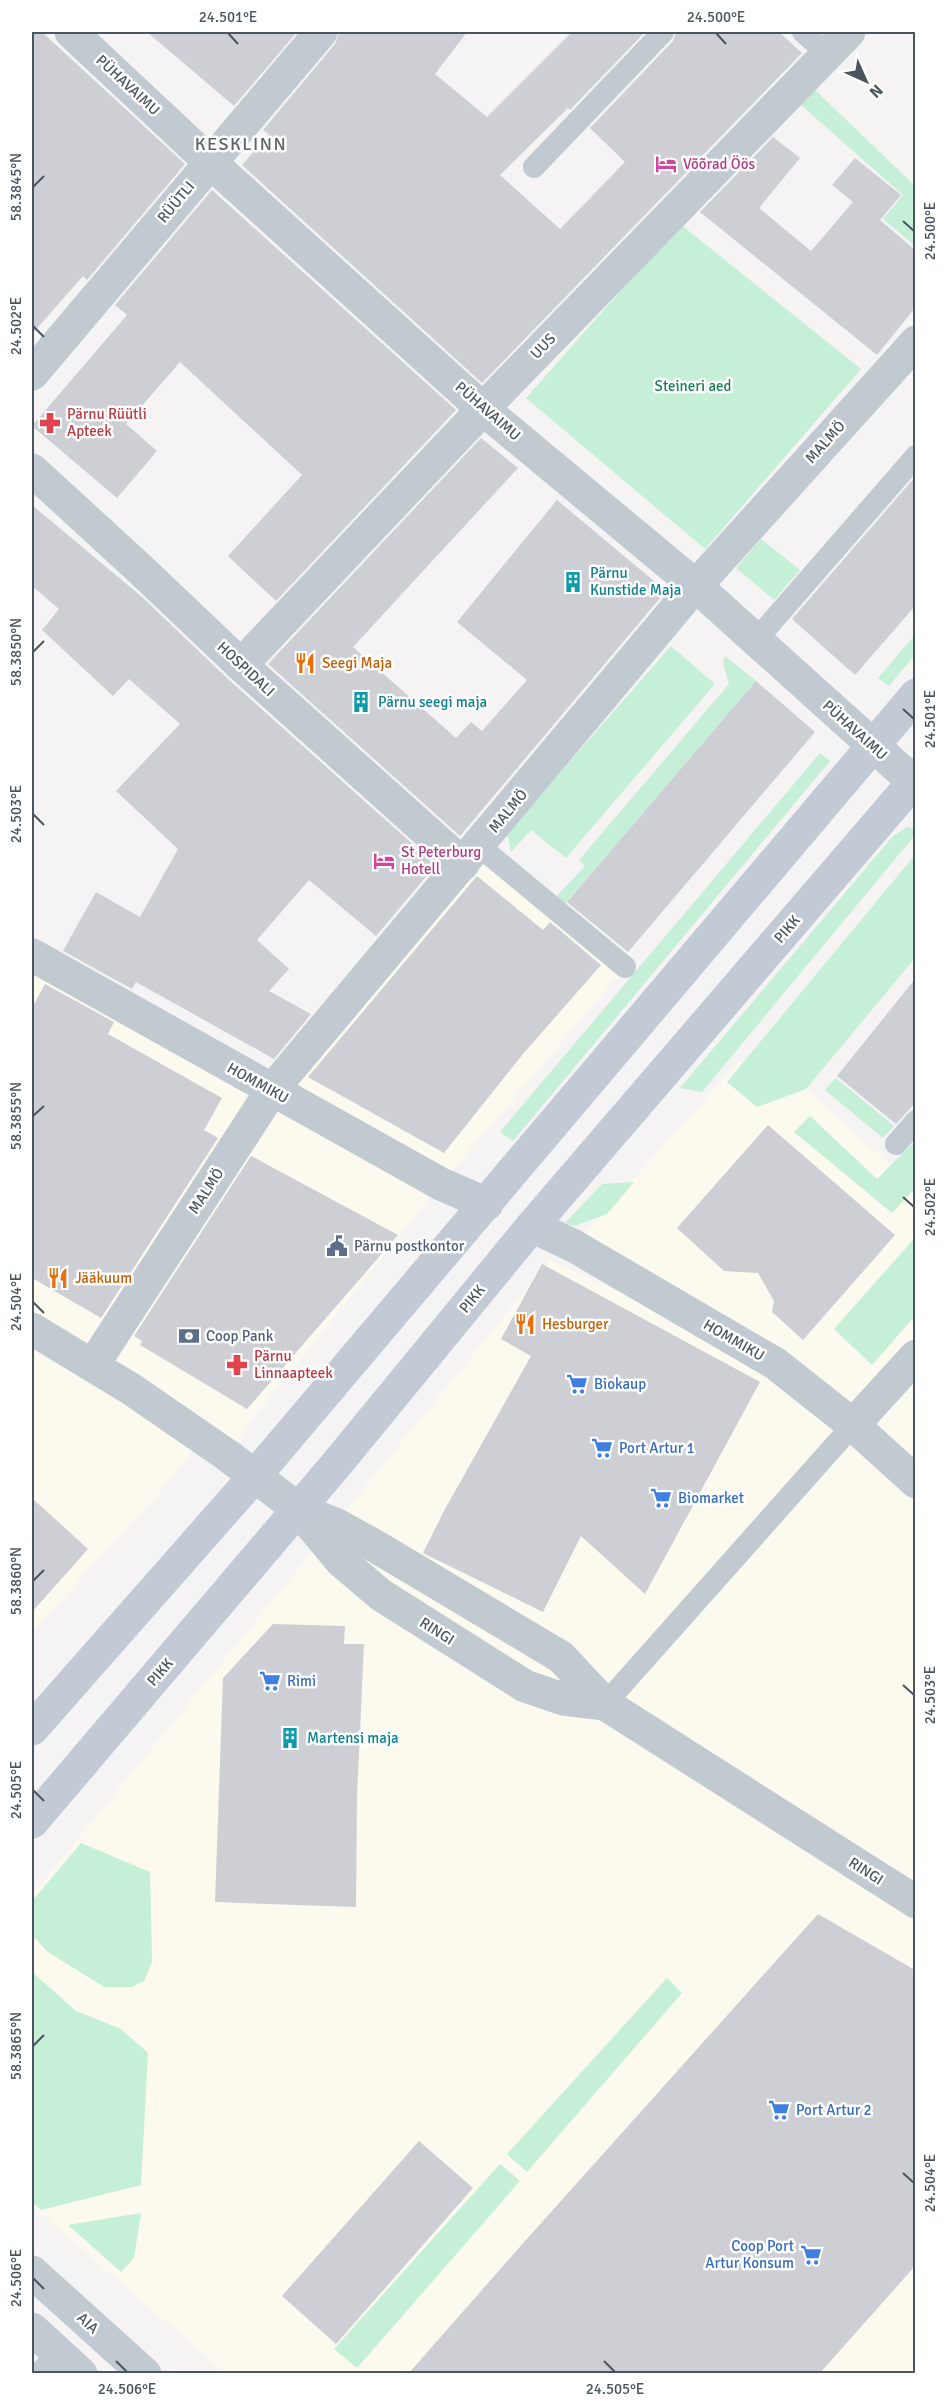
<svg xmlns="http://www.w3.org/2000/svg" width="947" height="2405" font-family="Signika,sans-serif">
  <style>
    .commercial { fill: #fcf9ef }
    .green { fill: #c5efd7 }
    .building { fill: #cdcfd5 }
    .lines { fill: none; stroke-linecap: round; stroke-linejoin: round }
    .lane { stroke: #c1c9d1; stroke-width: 22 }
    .street { stroke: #c1c9d1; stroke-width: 33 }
    .secondary { stroke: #c2cad5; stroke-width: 33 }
    .ticks { fill: none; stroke: #4b5560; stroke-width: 2 }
    .labels { text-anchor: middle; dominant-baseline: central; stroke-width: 5; stroke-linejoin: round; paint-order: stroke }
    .street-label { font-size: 15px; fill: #4b5560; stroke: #fff }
    .hotel-label { font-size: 15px; fill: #b23c85; stroke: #fff; text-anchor: start }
    .park-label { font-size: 15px; fill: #1c8153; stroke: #fff }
    .health-label { font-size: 15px; fill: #be3a42; stroke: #fff; text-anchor: start }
    .culture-label { font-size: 15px; fill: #0d838f; stroke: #fff; text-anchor: start }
    .food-label { font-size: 15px; fill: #c56008; stroke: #fff; text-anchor: start }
    .service-label { font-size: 15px; fill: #4e5e75; stroke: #fff; text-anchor: start }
    .shop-label { font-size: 15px; fill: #366cbe; stroke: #fff; text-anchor: start }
    .quarter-label { font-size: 18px; letter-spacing: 1.5px; fill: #5f6367; stroke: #fff }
    .neatline { fill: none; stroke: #4b5560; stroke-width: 2 }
    .ticks-label { font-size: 15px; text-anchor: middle; fill: #4b5560 }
  </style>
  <rect width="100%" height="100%" fill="#f5f3f3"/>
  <g class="commercial">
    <polygon points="476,850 623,970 441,1184 261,1409 227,1455 203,1438 156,1497 32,1632 32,955 272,1090"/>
    <polygon points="739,1061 806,1089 915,1187 915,2373 225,2373 32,2206 32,1895 550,1260 768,1360 574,1246"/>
  </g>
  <g class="green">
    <polygon points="815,90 915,186 915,246 883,219 903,195 801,105"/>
    <polygon points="680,224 861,369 705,549 526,398"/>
    <polygon points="761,539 800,570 774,600 736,568"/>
    <polygon points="915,635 915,655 889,686 878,678"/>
    <polygon points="671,646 715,684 566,858 531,830 511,852 507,833"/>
    <polygon points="725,656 756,681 564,905 555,898 585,866 579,860 729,684 723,663"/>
    <polygon points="820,753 830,761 513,1141 500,1132"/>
    <polygon points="907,827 915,828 915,835 702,1092 680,1088 893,836"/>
    <polygon points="915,855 915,958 806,1089 757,1107 727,1082"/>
    <polygon points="836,1078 894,1126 883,1138 825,1090"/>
    <polygon points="810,1116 877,1179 915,1141 915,1188 892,1213 794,1132"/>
    <polygon points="634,1182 607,1214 574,1226 565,1223 602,1184"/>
    <polygon points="913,1240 916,1243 915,1316 872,1365 834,1329"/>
    <polygon points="81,1843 150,1872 152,1962 144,1981 132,1987 104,1987 48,1952 32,1935 32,1901"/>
    <polygon points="32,1972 76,2011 121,2029 148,2053 141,2185 41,2210 32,2202"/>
    <polygon points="667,1978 682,1993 527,2172 507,2154"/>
    <polygon points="500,2164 520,2181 357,2368 334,2349"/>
    <polygon points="141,2213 134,2258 121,2272 68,2225"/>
  </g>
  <g class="building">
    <polygon points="32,32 42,32 185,164 87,280 83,276 32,334"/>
    <polygon points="147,32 297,32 234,106"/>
    <polygon points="339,32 467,32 435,74 487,117 572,32 645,32 570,110 568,108 500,175 560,229 625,162 590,128 673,41 676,32 779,32 802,53 482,383 242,165 269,134 263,130 335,44"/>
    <polygon points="773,137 800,158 759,208 811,251 853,202 832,185 855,158 901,195 880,220 915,250 915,308 877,355 700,212"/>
    <polygon points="212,190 456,410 276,601 228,556 302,475 180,362 126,424 157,451 117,498 32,426 127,315 115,305"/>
    <polygon points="481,438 518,468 353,647 456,738 471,722 482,731 527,680 457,622 557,500 666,591 460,836 268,664"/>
    <polygon points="915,477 915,606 855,675 792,619"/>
    <polygon points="32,505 142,597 228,679 436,865 376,936 309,880 257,940 289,969 269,991 311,1014 274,1059 136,982 132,989 63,951 96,892 140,917 178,849 116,791 180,724 129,679 113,696 42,630 59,609 32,586"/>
    <polygon points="756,681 815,732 628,952 567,902"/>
    <polygon points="477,876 543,930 550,922 601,965 523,1054 444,1153 308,1077"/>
    <polygon points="915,979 915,1103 896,1124 837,1076"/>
    <polygon points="45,984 114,1022 108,1034 222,1098 204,1130 218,1138 101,1318 32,1278 32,1008"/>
    <polygon points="768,1125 895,1235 803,1340 772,1312 774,1301 758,1273 724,1271 677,1228"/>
    <polygon points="251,1156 398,1235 247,1409 140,1345 142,1341 134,1336"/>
    <polygon points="542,1264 760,1382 645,1594 581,1536 543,1612 423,1553 444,1511 531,1356 501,1339"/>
    <polygon points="32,1498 88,1549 32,1612"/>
    <polygon points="273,1624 345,1626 344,1644 364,1644 357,1797 356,1907 215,1902 223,1678"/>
    <polygon points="818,1914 915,1970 915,2266 820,2373 409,2373 517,2250"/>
    <polygon points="419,2141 473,2188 336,2344 282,2296"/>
  </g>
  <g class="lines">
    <g class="lane">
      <polyline points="803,32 827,53"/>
      <polyline points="534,167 663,32"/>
      <polyline points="756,640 916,456"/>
      <polyline points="479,846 625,967"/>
      <polyline points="896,1144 916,1121"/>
      <polyline points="605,1704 853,1425"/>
      <polyline points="39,2374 58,2353"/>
    </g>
    <g class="street">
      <polyline points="71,32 210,162 483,409 696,586 916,784"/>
      <polyline points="32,374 321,32"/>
      <polyline points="32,470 140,569 241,665 463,864"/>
      <polyline points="241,665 501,390 849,32"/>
      <polyline points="32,955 441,1184 487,1204"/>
      <polyline points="532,1226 574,1246 776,1364 853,1425 916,1482"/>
      <polyline points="32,1329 131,1389 227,1455 298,1509 341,1561 381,1595 525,1686 563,1699 605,1704"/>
      <polyline points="93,1365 272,1090 684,599 916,342"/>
      <polyline points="853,1425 916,1356"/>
      <polyline points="298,1509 337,1525 375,1546 561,1657 605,1704 916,1902"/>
      <polyline points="32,2272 145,2374"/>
      <polyline points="32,2329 81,2374"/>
    </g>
    <g class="secondary">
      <polyline points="32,1729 254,1477 916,695"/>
      <polyline points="32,1822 335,1466 532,1226 916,779"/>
    </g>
  </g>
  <path class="ticks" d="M228,33l10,11M716,33l10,11M33,187l11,-11M903,221l11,10M33,326l11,11M33,652l11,-11M903,709l11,10M33,814l11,11M33,1116l11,-10M903,1197l11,10M33,1302l11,11M33,1581l11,-11M903,1685l11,10M33,1790l11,11M33,2046l11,-11M903,2173l11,10M33,2278l11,11M116,2361l11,11M604,2361l11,11"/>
  <defs>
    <symbol id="hotel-bare" viewBox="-9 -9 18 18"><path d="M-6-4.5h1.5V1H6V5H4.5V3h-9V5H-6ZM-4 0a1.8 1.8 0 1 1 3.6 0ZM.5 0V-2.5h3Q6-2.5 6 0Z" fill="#d1479c" stroke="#fff" stroke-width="2.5" paint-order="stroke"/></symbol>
    <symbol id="pharmacy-bare" viewBox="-9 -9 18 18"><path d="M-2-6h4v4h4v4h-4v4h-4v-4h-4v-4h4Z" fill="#e0444e" stroke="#fff" stroke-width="2.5" paint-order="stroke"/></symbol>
    <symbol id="building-bare" viewBox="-9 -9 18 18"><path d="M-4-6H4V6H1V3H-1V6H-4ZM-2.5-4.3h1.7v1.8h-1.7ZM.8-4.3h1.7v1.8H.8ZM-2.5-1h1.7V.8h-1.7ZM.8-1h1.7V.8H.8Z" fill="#0f9aa8" stroke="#fff" stroke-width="2.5" paint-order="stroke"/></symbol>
    <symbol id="restaurant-bare" viewBox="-9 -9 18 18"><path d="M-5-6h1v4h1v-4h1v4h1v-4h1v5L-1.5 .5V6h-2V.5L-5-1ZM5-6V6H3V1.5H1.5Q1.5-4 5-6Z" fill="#e8710a" stroke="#fff" stroke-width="2.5" paint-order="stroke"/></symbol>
    <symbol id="civic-bare" viewBox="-9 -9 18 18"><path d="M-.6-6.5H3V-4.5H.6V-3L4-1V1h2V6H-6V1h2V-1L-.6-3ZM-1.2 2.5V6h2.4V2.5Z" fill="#5c6f8a" stroke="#fff" stroke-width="2.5" paint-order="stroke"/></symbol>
    <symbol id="bank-bare" viewBox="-9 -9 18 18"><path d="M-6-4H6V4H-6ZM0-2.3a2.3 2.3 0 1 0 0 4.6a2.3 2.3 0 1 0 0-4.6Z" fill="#5c6f8a" stroke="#fff" stroke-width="2.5" paint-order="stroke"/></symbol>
    <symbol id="supermarket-bare" viewBox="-9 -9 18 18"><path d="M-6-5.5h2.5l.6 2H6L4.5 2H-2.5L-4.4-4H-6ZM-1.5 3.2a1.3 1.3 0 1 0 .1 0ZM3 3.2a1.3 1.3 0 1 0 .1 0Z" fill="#3f7fe0" stroke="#fff" stroke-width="2.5" paint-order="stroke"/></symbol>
  </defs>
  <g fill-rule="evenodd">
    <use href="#hotel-bare" x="651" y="149" width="30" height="30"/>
    <use href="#pharmacy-bare" x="35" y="408" width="30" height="30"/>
    <use href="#building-bare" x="558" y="567" width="30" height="30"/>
    <use href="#restaurant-bare" x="290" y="648" width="30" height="30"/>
    <use href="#building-bare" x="346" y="687" width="30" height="30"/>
    <use href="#hotel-bare" x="369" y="846" width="30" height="30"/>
    <use href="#civic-bare" x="322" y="1231" width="30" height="30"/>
    <use href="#restaurant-bare" x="43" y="1263" width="30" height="30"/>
    <use href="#restaurant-bare" x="510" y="1309" width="30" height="30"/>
    <use href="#bank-bare" x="174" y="1321" width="30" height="30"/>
    <use href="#pharmacy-bare" x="222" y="1350" width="30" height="30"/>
    <use href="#supermarket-bare" x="562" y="1369" width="30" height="30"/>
    <use href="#supermarket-bare" x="587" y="1433" width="30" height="30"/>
    <use href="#supermarket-bare" x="646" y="1483" width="30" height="30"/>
    <use href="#supermarket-bare" x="255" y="1666" width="30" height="30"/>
    <use href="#building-bare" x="275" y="1723" width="30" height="30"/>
    <use href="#supermarket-bare" x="764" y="2095" width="30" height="30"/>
    <use href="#supermarket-bare" x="796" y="2240" width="30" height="30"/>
  </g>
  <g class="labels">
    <g class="street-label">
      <text transform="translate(128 85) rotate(43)">PÜHAVAIMU</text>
      <text transform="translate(176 202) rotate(-50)">RÜÜTLI</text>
      <text transform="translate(543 346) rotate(-46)">UUS</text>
      <text transform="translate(488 411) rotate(41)">PÜHAVAIMU</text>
      <text transform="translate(825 442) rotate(-48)">MALMÖ</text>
      <text transform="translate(246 669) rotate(43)">HOSPIDALI</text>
      <text transform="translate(855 730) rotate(42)">PÜHAVAIMU</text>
      <text transform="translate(508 811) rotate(-50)">MALMÖ</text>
      <text transform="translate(787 929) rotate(-49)">PIKK</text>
      <text transform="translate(258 1083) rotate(29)">HOMMIKU</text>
      <text transform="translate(206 1191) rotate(-57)">MALMÖ</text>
      <text transform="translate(472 1299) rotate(-51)">PIKK</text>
      <text transform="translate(734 1340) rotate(30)">HOMMIKU</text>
      <text transform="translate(437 1631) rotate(32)">RINGI</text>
      <text transform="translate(160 1672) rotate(-49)">PIKK</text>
      <text transform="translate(866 1871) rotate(32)">RINGI</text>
      <text transform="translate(88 2323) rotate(42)">AIA</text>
    </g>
    <g class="hotel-label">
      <text x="683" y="164">Võõrad Öös</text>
      <text x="401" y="852">St Peterburg<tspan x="401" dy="17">Hotell</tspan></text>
    </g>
    <g class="park-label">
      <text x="693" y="386">Steineri aed</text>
    </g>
    <g class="health-label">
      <text x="67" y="414">Pärnu Rüütli<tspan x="67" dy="17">Apteek</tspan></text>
      <text x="254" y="1356">Pärnu<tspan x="254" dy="17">Linnaapteek</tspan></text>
    </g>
    <g class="culture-label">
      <text x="590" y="573">Pärnu<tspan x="590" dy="17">Kunstide Maja</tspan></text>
      <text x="378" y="702">Pärnu seegi maja</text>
      <text x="307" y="1738">Martensi maja</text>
    </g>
    <g class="food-label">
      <text x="322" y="663">Seegi Maja</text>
      <text x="75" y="1278">Jääkuum</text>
      <text x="542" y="1324">Hesburger</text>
    </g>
    <g class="service-label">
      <text x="354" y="1246">Pärnu postkontor</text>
      <text x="206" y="1336">Coop Pank</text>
    </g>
    <g class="shop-label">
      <text x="594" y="1384">Biokaup</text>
      <text x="619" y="1448">Port Artur 1</text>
      <text x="678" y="1498">Biomarket</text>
      <text x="287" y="1681">Rimi</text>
      <text x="796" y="2110">Port Artur 2</text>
      <text x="794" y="2246" text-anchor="end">Coop Port<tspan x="794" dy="17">Artur Konsum</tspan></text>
    </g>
    <g class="quarter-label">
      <text x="241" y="144">KESKLINN</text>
    </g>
  </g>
  <rect width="947" height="2405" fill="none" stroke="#ffffff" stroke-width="66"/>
  <g transform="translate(866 81) rotate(135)" stroke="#ffffff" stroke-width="4.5" paint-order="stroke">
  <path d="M0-4.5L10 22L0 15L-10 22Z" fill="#4b5560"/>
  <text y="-9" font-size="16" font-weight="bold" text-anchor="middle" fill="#4b5560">N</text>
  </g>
  <rect x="33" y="33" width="881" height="2339" class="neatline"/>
  <g class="ticks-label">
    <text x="228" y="22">24.501°E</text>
    <text x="716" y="22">24.500°E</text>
    <text transform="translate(16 187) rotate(-90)" y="5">58.3845°N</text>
    <text transform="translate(930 231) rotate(-90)" y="5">24.500°E</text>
    <text transform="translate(16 326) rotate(-90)" y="5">24.502°E</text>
    <text transform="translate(16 652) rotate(-90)" y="5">58.3850°N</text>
    <text transform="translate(930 719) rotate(-90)" y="5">24.501°E</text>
    <text transform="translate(16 814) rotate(-90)" y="5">24.503°E</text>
    <text transform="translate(16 1116) rotate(-90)" y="5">58.3855°N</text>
    <text transform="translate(930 1207) rotate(-90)" y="5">24.502°E</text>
    <text transform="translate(16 1302) rotate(-90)" y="5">24.504°E</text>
    <text transform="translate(16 1581) rotate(-90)" y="5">58.3860°N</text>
    <text transform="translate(930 1695) rotate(-90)" y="5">24.503°E</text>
    <text transform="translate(16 1790) rotate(-90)" y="5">24.505°E</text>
    <text transform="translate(16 2046) rotate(-90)" y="5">58.3865°N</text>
    <text transform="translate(930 2183) rotate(-90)" y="5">24.504°E</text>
    <text transform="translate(16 2278) rotate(-90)" y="5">24.506°E</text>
    <text x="127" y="2394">24.506°E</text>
    <text x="615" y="2394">24.505°E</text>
  </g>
</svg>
